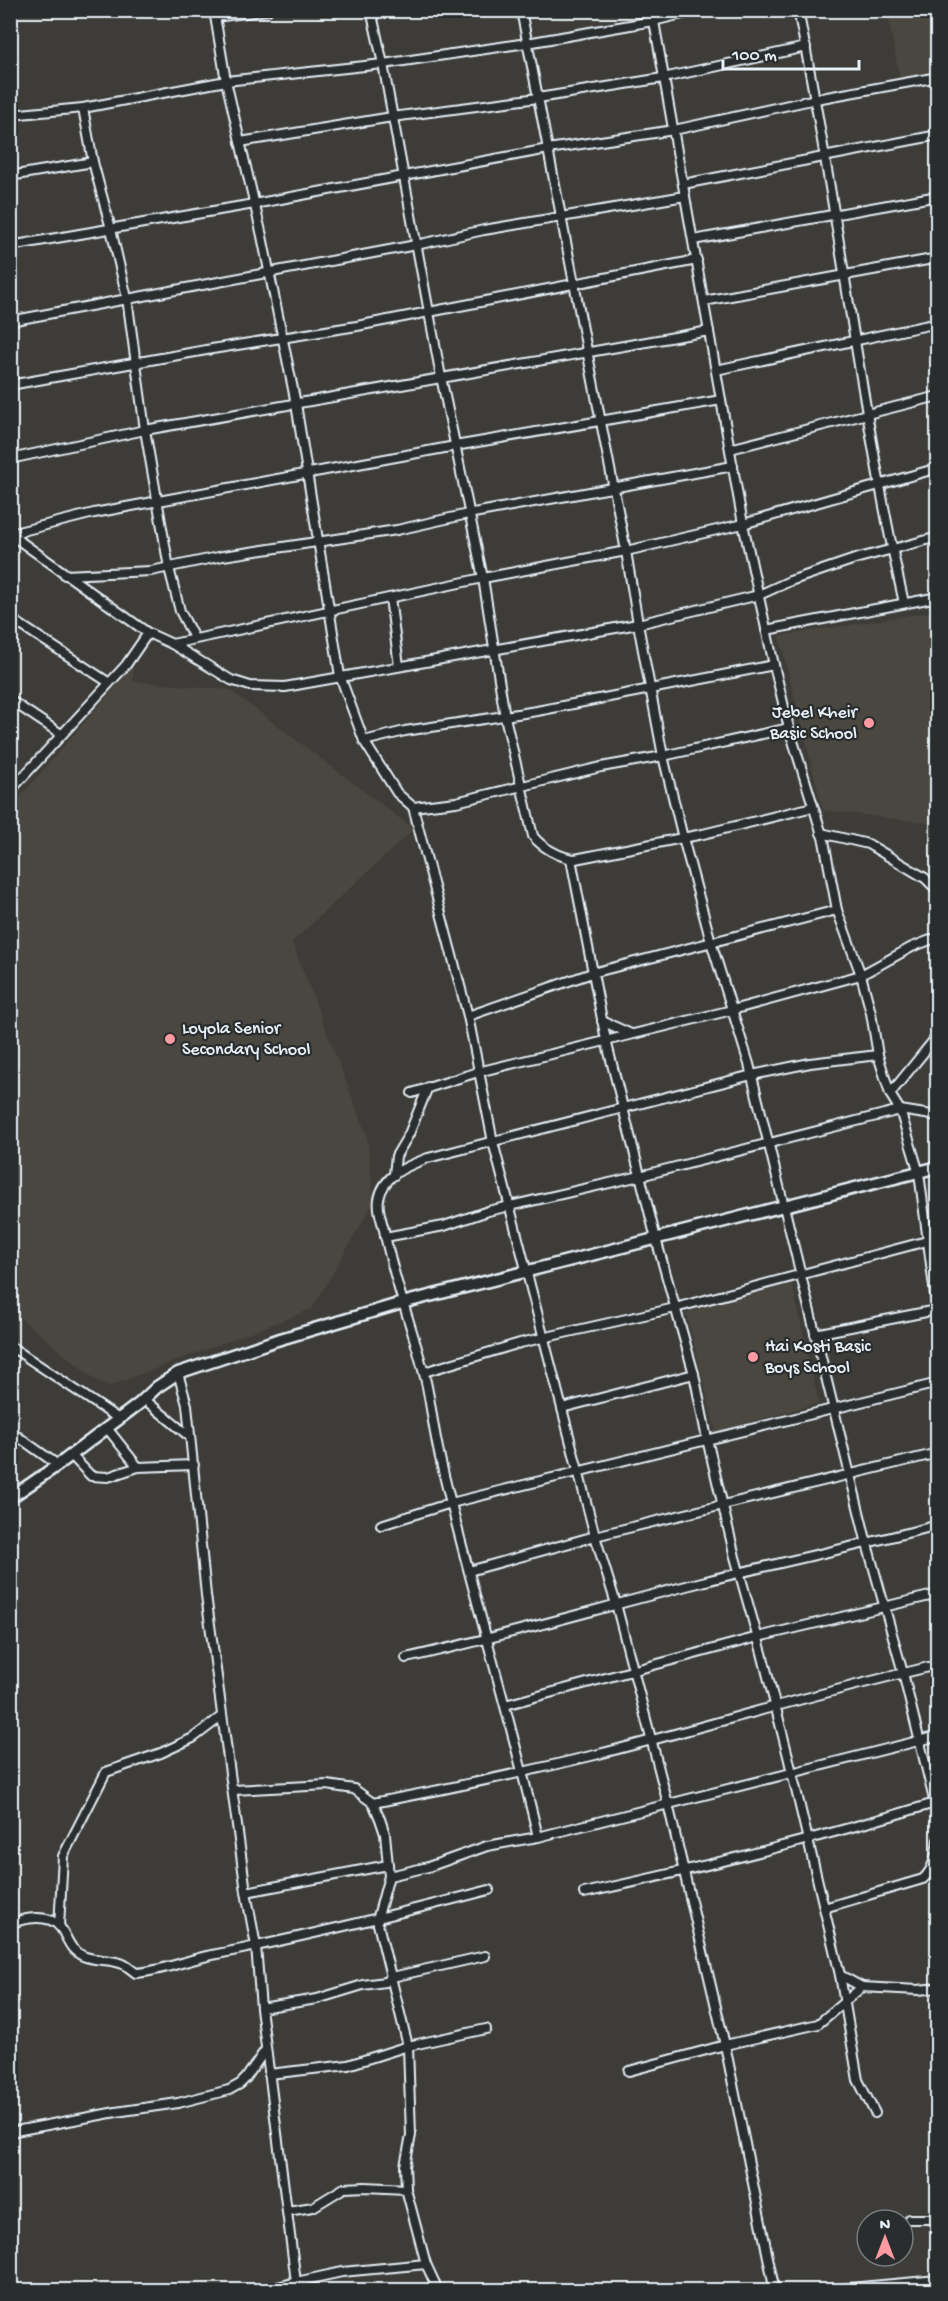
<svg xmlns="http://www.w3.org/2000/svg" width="948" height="2301" font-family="'Gochi Hand',sans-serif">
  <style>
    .built { fill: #4a473f }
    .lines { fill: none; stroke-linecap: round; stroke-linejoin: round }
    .minor-casing { stroke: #e8f1f8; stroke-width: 12 }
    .secondary-casing { stroke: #e8f1f8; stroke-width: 15 }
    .minor { stroke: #2a2d2e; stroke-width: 8 }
    .secondary { stroke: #2a2d2e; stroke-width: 10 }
    .poi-dot { fill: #ff9aa2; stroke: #2a2d2e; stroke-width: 2 }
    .labels { text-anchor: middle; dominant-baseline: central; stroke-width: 4.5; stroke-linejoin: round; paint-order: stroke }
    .poi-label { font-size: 18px; fill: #e8f1f8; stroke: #2a2d2e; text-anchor: start }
  </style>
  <rect width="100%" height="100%" fill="#3d3c38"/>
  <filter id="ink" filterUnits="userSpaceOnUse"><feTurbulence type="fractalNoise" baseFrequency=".0167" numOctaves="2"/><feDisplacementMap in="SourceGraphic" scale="12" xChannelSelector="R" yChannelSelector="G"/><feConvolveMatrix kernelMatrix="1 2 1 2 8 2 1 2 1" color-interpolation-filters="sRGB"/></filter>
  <g filter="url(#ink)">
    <g class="built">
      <polygon points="887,11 937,11 937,71 900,80"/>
      <polygon points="937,611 937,824 823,810 779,636"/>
      <polygon points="133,666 133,681 230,690 414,829 292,942 367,1136 374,1202 312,1309 110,1386 94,1379 11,1310 10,812 19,798"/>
      <polygon points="792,1284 819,1403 716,1432 686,1312"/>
    </g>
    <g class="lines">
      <defs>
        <g id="minor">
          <polyline points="214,10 226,81 262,236 296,404 340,676 364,741 405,731 537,711 774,665"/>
          <path d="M371,10l12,54 58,313 42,201 22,139 28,119c8,11 28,22 42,23l128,-25 110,-27"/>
          <polyline points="521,10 626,551 638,624 663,756 683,838 711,942 749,1064 867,1544 903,1673 938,1816"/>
          <polyline points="652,10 743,524 774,665 789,728 824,841 837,910 861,975 871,1013 878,1055 890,1094 900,1110 919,1173 938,1318"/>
          <path d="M798,10c40,197 62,398 106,593"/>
          <polyline points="215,17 268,10"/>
          <polyline points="83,108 93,162 111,229 127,298 145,430 169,568 180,611 194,638"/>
          <polyline points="10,115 83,108 226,81 383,64 527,43 653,21 699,10"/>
          <polyline points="240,142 392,117 538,98 663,78 806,47"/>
          <polyline points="10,176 93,162"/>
          <polyline points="683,184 938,135"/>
          <polyline points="693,240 938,196"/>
          <polyline points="10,246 254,204 548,149 674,130 816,99 938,77"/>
          <polyline points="704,301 938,258"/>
          <polyline points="10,321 416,245 484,230 685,196"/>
          <polyline points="716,370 938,323"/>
          <polyline points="10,385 212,349 357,326 697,260"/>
          <polyline points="730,449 938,396"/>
          <polyline points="10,459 145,430 709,331"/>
          <polyline points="10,534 94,513 455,446 721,400"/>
          <polyline points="10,534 148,633 126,665 10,791"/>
          <polyline points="65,575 151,571 223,556 397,530 468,514 733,466"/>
          <polyline points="390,598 399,666"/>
          <polyline points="10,618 108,682"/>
          <polyline points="766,630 938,597"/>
          <polyline points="148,633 172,644 231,680 250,686 285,687 638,624 759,595 790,581 855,559 938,537"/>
          <polyline points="172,644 483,578 626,551 743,524 938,468"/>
          <polyline points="10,700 61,734"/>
          <polyline points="364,741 397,793 413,807 456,802 601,767 663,756 789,728"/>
          <polyline points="413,807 468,1016 493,1142 595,1536 616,1604 668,1804 725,2045 774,2287 777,2290"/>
          <polyline points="821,833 868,844 925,878 938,891"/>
          <polyline points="571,859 606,1040 656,1239 694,1374 707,1439 735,1557 762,1653 788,1756 840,1975 858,2080 875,2113"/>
          <polyline points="468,1016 592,973 837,910"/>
          <polyline points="602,1021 631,1034"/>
          <polyline points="412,1093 478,1072 732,1010 861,975 912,947 938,937"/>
          <polyline points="890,1094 938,1035"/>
          <polyline points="394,1175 396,1156 409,1134 428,1087"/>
          <polyline points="385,1237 444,1226 488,1211 640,1176 900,1110 938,1116"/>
          <polyline points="815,1334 936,1310"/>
          <polyline points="10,1346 119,1419"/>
          <polyline points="424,1372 520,1343 675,1308 927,1241"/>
          <polyline points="178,1373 187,1405 206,1595 246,1892 256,1946 261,2008 296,2282 267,2290"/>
          <polyline points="144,1399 190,1437"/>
          <polyline points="562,1408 694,1374"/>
          <polyline points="107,1428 138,1467"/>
          <polyline points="10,1431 58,1465"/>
          <polyline points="71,1455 91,1476 108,1477 138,1467 194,1465"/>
          <polyline points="381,1525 451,1503 938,1383"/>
          <polyline points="469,1571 595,1536 938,1453"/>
          <path d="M406,1658c99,-22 197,-51 296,-76 78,-20 158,-36 236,-57"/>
          <polyline points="505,1705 758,1637 938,1594"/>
          <polyline points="233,1790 327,1785 354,1789 373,1803 380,1819 385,1834 389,1876 377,1920 408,2046 411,2135 405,2166 406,2189 426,2264"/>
          <path d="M373,1803c74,-14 148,-30 222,-48 114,-29 227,-64 343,-90"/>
          <path d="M538,1837c-26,-112 -59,-222 -87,-334 -6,-23 -12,-47 -16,-70 -4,-21 -6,-43 -12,-63 -12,-47 -30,-92 -39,-140 -2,-9 -7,-21 -5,-31 5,-25 28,-33 49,-41l324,-83 58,-12 68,-8"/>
          <polyline points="389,1876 428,1867 487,1846 538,1837 938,1736"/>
          <polyline points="246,1892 388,1865"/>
          <path d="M584,1893c118,-25 235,-55 351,-90"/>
          <path d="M824,1908l99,-29c11,-10 13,-24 15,-39"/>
          <path d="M10,1924c14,-6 39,-11 50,3 8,11 9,23 23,29 12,5 25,3 37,7 6,1 11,7 16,10 27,-2 50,-13 76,-18 93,-18 185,-41 277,-65"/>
          <polyline points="59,1926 63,1856 106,1772 161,1753 193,1738 222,1716"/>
          <polyline points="840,1975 862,1987"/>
          <polyline points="261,2008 317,1999 363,1985 385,1982 392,1977 485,1956"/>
          <polyline points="629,2071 725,2045 818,2024 862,1987 918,1990 938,1988"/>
          <polyline points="269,2074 348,2065 408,2046 486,2029"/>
          <polyline points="10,2132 116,2112 178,2103 229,2090 240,2084 246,2078 266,2049"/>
          <polyline points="287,2211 313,2207 344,2188 365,2187 406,2189"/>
          <polyline points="909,2219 938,2219"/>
          <polyline points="297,2290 296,2282 342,2272 426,2264 438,2290"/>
          <polyline points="827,2290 938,2280"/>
        </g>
        <polyline id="secondary" points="10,1498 58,1465 140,1403 157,1387 178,1373 277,1340 402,1303 938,1167"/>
      </defs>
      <use href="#minor" class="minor-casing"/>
      <use href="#secondary" class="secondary-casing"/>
      <use href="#minor" class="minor"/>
      <use href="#secondary" class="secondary"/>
    </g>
  </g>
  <g class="poi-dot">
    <circle cx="869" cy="723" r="6"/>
    <circle cx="170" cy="1039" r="6"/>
    <circle cx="753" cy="1357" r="6"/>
  </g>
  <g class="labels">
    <g class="poi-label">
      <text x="857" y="713" text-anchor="end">Jebel Kheir<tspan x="857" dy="21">Basic School</tspan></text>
      <text x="182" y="1029">Loyola Senior<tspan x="182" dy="21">Secondary School</tspan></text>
      <text x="765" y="1347">Hai Kosti Basic<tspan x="765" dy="21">Boys School</tspan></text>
    </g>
  </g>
  <rect width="948" height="2301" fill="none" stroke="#2a2d2e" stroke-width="36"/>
  <rect x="18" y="18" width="912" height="2265" fill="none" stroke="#e8f1f8" stroke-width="2" filter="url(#ink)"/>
  <g transform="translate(885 2238)"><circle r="28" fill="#2a2d2e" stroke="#767b7f" stroke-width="1.5"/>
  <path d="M0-4.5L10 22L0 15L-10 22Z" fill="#ff9aa2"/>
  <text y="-9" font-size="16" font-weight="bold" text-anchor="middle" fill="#e8f1f8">N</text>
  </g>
  <path d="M723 60v9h136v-9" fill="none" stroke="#e8f1f8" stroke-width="3"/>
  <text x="732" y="60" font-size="18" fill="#e8f1f8" stroke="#2a2d2e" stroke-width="4.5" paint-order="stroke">100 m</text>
</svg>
